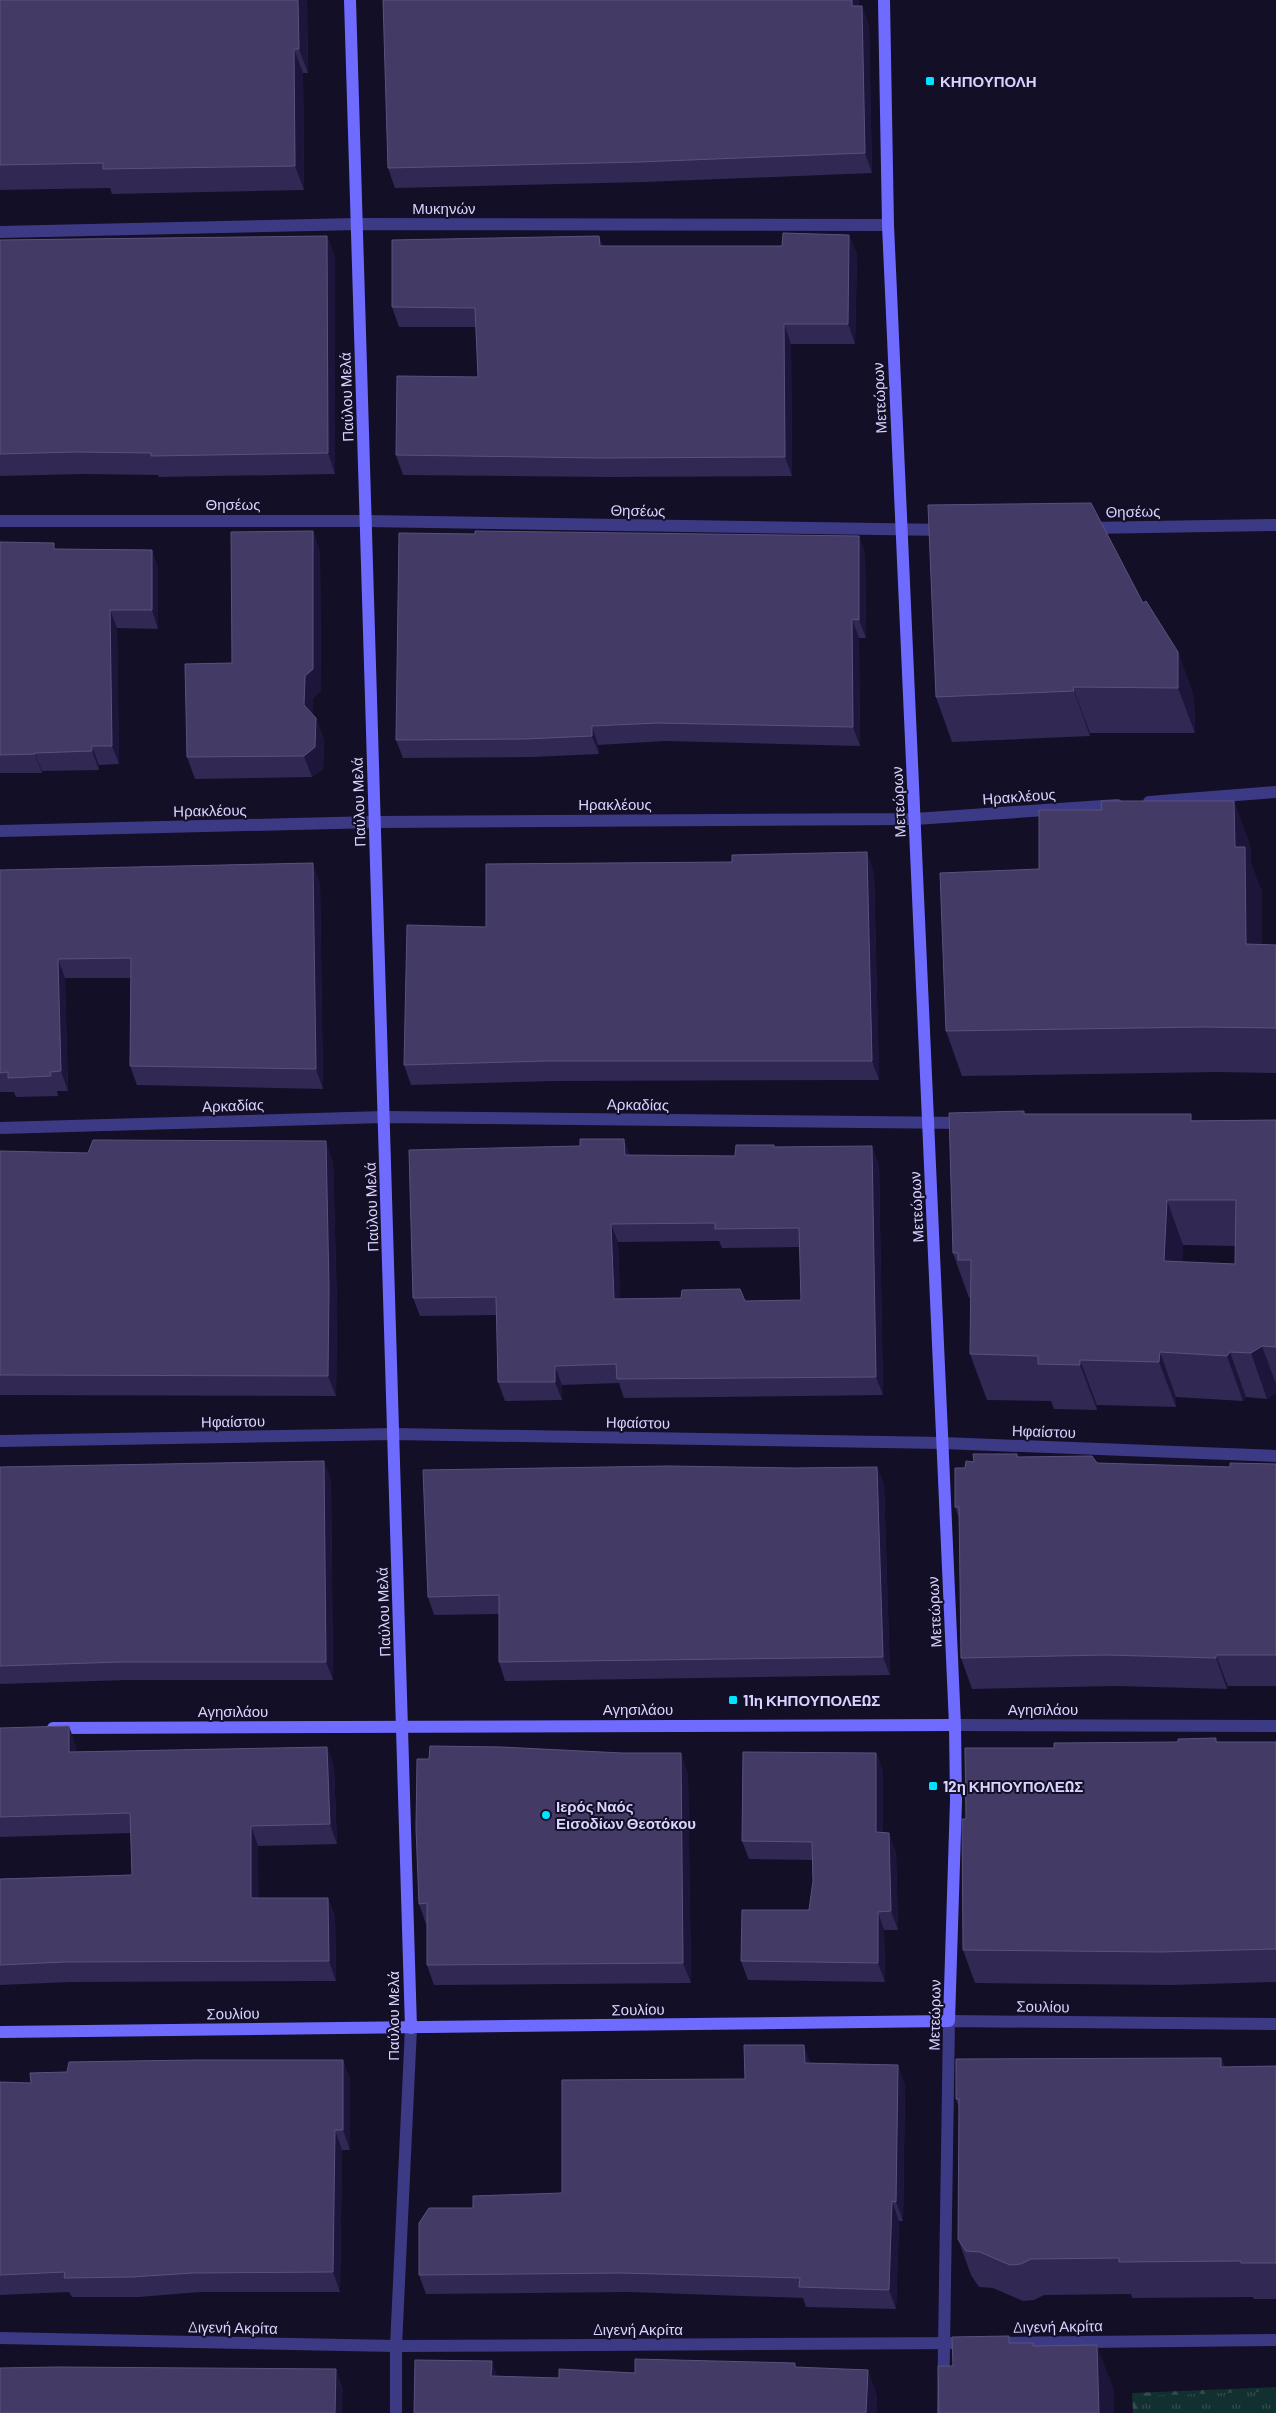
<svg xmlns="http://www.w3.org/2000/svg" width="1276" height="2413" font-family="Barlow,sans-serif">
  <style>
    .forest { fill: url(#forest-firs) }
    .park { fill: url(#park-tufts) }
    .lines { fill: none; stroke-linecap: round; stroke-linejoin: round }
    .street { stroke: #3d3a85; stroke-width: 12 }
    .secondary { stroke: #6f6bff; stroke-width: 12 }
    .wall { fill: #312854; fill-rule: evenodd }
    .shaded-wall { fill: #1d163a }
    .building { fill: #433a66; stroke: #5a527e; fill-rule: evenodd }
    .poi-dot { fill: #00e5ff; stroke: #130f26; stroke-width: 2 }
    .labels { text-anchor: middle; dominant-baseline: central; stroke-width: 4; stroke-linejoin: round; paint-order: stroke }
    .poi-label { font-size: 15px; font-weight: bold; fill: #d9d4ff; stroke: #130f26; text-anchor: start }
    .street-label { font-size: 15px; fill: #d9d4ff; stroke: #130f26 }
  </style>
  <defs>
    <pattern id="forest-firs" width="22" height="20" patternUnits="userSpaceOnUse" patternTransform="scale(1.25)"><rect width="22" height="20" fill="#12302f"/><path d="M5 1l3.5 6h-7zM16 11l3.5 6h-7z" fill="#344d4e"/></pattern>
    <pattern id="park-tufts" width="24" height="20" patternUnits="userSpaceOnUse" patternTransform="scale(1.25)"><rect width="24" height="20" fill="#12302f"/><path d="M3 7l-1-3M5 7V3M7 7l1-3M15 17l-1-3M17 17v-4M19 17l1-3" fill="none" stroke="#344d4e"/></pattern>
  </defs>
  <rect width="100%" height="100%" fill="#130f26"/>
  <polygon class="forest" points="1276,2387 1276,2413 1133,2413 1132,2393"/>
  <polygon class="park" points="1276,2391 1276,2413 1140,2413 1140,2396"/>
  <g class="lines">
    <g class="street">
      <polyline points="0,232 357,224 888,225"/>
      <polyline points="0,521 366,521 945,530"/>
      <polyline points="1087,528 1276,525"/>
      <polyline points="1149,802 1276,792"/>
      <polyline points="0,831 375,822 915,819 1117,805"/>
      <polyline points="0,1128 384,1117 966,1123"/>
      <polyline points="0,1441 394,1434 943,1443 1276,1456"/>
      <polyline points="955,1725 1276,1726"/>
      <polyline points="0,2338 396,2346 969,2343"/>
      <polyline points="996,2343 1276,2340"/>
      <polyline points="396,2413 396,2346 411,2028"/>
      <polyline points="943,2413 949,2021 1276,2024"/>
    </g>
    <g class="secondary">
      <polyline points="350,0 411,2028"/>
      <polyline points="53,1728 955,1725"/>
      <polyline points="0,2032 949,2021 956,1800 955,1725 888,225 884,0"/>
    </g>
  </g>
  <g class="wall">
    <polygon points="0,0 307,0 308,73 303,73 304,190 112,194 110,188 0,190"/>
    <polygon points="383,0 859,0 859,6 862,6 869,26 872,173 646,182 395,188 388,168"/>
    <polygon points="849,235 857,255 855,344 791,344 792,476 607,477 403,475 396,455 478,377 476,327 399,327 392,307 599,236 603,246 782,246"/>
    <polygon points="327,236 335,257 335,474 159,477 158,475 84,474 0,476 0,240"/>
    <polygon points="313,531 320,553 321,691 313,698 312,714 316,718 324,740 323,769 312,777 195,779 187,757 232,663"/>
    <polygon points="475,534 859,536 865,554 866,638 859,638 860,746 665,741 598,745 599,754 532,757 403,758 396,740"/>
    <polygon points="0,542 56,549 152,550 158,569 158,629 117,628 119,764 99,765 99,770 42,771 42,773 0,773"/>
    <polygon points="1143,603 1178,652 1194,697 1195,733 1090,733 1090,736 952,742 936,697"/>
    <polygon points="1102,810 1251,847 1251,864 1262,892 1262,945 1276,945 1276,1073 1218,1072 962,1076 946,1031 1039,869"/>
    <polygon points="0,870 320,883 323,1089 137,1085 130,1066 131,978 65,978 68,1091 57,1091 58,1096 16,1097 14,1092 0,1092"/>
    <polygon points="874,872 879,1080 553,1081 411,1085 404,1065 486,927"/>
    <path d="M1025,1114l168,6h83v273l-9,6 -21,-2 -3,4 -67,-4v10l-79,-2v5l-43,-1 -3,-8 -64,-1 -17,-46 1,-56h-2l-16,-45zM1183,1245l52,1v18l-53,-2z"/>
    <path d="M774,1145v2l105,17 4,231 -259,3 -5,-15 -57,2v15l-57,1 -7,-19 -1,-67 -77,1 -7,-18 217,-143 105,1zM719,1241l3,7 78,-1 1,53 -56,1 -64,-3 -61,1 -2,-57z"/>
    <polygon points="0,1151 333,1161 337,1307 336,1396 0,1395"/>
    <polygon points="1017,1454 1018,1457 1097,1463 1230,1467 1276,1464 1276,1686 1228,1686 1227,1689 1117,1686 972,1689 961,1658 959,1518 955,1507 965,1468 974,1462"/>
    <polygon points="0,1467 331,1479 333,1680 127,1680 0,1684"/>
    <polygon points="877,1467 884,1485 890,1675 505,1681 499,1662 499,1614 434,1615 428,1597 795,1468"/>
    <polygon points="0,1728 76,1746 76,1752 327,1747 334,1767 337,1844 258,1846 258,1898 328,1898 335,1917 336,1981 71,1982 0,1985 0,1879 132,1875 131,1833 0,1837"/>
    <polygon points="1218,1742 1276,1742 1276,1982 1172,1985 975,1983 963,1950 966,1819 1054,1748"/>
    <polygon points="876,1753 883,1772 883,1833 896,1852 898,1930 884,1930 885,1982 748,1980 741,1961 809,1910 813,1881 812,1860 749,1859 742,1841"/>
    <polygon points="429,1759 688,1773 691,1983 434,1985 427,1965 427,1924 426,1924 419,1904"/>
    <polygon points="1221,2058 1225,2067 1276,2066 1276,2299 1254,2299 1253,2297 1132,2298 1131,2294 1044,2295 1034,2300 1023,2301 993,2288 979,2287 971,2275 958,2239 959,2108 956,2099"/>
    <polygon points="343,2060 350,2080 350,2150 342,2150 340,2292 200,2292 139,2297 72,2297 69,2292 0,2295 0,2082 31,2083"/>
    <polygon points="811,2063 905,2084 903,2221 899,2221 896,2309 806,2307 803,2298 629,2292 426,2294 419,2275 473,2208 562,2193 745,2079"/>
  </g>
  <g class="shaded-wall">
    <polygon points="298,0 307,0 308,73 299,49"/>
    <polygon points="852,0 859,0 859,26 852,6"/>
    <polygon points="862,6 869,26 872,173 865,153"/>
    <polygon points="294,49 303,73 304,190 295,166"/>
    <polygon points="849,235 857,255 855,344 848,324"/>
    <polygon points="327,236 335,257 335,474 328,453"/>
    <polygon points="599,236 606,256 600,246"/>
    <polygon points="784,324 791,344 792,476 785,457"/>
    <polygon points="313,531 320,553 321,691 313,698 312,727 304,705"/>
    <polygon points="859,536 865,554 866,638 859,620"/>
    <polygon points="152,550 158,569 158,629 152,610"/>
    <polygon points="110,610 117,628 119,764 112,746"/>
    <polygon points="852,619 859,638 860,746 853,727"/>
    <polygon points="1178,652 1194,697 1195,733 1178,688"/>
    <polygon points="1073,687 1090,733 1090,736 1074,691"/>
    <polygon points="316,718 324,740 323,769 312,777 304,756"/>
    <polygon points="592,726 598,745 599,754 592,736"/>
    <polygon points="92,746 99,765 99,770 92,751"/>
    <polygon points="35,753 42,771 42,773 35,754"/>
    <polygon points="1234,801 1251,847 1251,864 1262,892 1262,989 1246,944 1235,847"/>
    <polygon points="867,852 874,872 879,1080 872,1061"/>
    <polygon points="313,863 320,883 323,1089 316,1069"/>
    <polygon points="58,959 65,978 68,1091 61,1071"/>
    <polygon points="624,1139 631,1157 625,1155"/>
    <polygon points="326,1141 333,1161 337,1307 336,1396 328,1376"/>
    <polygon points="872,1146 879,1164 883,1395 876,1377"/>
    <polygon points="1167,1200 1183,1245 1181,1307 1164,1261"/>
    <polygon points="611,1224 618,1242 621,1318 614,1299"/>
    <polygon points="1262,1346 1276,1384 1276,1393 1267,1399 1251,1353"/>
    <polygon points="1160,1352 1176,1397 1176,1407 1159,1362"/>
    <polygon points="1230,1352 1246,1397 1243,1401 1227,1356"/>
    <polygon points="1080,1360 1097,1405 1097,1410 1080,1365"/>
    <polygon points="555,1366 562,1385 562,1400 555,1382"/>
    <polygon points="324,1461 331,1479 333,1680 326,1662"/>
    <polygon points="877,1467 884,1485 890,1675 883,1657"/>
    <polygon points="1216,1655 1228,1686 1227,1689 1216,1658"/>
    <polygon points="69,1726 76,1746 77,1772 69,1752"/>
    <polygon points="327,1747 334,1767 337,1844 330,1824"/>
    <polygon points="681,1753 688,1773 691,1983 683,1963"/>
    <polygon points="876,1753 883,1772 883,1850 876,1832"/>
    <polygon points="251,1826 258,1846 259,1918 251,1898"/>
    <polygon points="889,1833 896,1852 898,1930 891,1911"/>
    <polygon points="328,1898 335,1917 336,1981 329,1961"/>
    <polygon points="878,1912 884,1930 885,1982 878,1963"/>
    <polygon points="804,2045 811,2064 805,2063"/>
    <polygon points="1221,2058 1234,2094 1221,2067"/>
    <polygon points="343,2060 350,2080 350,2150 343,2130"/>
    <polygon points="898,2065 905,2084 903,2221 896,2202"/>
    <polygon points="335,2130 342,2150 340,2292 333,2272"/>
    <polygon points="892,2201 899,2221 896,2309 889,2290"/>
    <polygon points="1097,2345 1114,2390 1114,2413 1099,2413"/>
    <polygon points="492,2361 501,2386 491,2376"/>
    <polygon points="336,2369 343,2389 342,2413 335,2413"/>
    <polygon points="868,2370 877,2395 877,2413 866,2413"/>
  </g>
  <g class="building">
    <polygon points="0,0 298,0 299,49 294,49 295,166 103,169 103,163 0,165"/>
    <polygon points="383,0 852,0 852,6 862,6 865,153 639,162 388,168"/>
    <polygon points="783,233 849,235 848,324 784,324 785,457 600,458 396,455 397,376 478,377 475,308 392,307 392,240 599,236 600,246 782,246"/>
    <polygon points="327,236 328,453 151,456 151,453 76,452 0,454 0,240"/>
    <polygon points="1091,503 1143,603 1146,601 1178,652 1178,688 1073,687 1074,691 936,697 928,505"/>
    <polygon points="313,531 313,669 305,676 304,705 316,718 315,747 304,756 187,757 185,664 232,663 231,532"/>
    <polygon points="475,531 859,536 859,620 852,619 853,727 658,723 592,726 592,736 525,739 396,740 399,533 475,534"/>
    <polygon points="0,542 54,543 54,549 152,550 152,610 110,610 112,746 92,746 92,751 35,753 35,754 0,755"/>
    <polygon points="1101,801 1234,801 1235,847 1245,847 1246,944 1276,945 1276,1028 1201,1027 946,1031 940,873 1039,869 1039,810 1102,810"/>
    <polygon points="867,852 872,1061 546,1061 404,1065 407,925 486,927 486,864 732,862 732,855"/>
    <polygon points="313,863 316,1069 130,1066 131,958 58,959 61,1071 50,1072 51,1076 8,1078 8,1072 0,1073 0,870"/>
    <path d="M1024,1111v3h167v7l85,-1v227l-14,-1 -11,7 -21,-1 -3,4 -67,-4 -1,10 -79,-2v5l-42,-1v-8l-68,-2 1,-94h-13v-7h-5l-4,-140zM1167,1200h69l-1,64 -71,-3z"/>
    <path d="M580,1139h44l1,16 110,1 1,-11h38v2l98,-1 4,231 -259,2 -1,-15 -61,2v16h-57l-2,-85 -83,1 -4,-148 171,-4zM715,1223v6l84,-1 2,72 -56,1 -5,-12 -58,1 -1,8 -67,1 -3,-75z"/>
    <polygon points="93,1140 326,1141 329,1287 328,1376 0,1375 0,1151 88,1153"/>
    <polygon points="973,1454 1017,1454 1017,1457 1092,1456 1097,1463 1230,1467 1230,1463 1276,1464 1276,1655 1216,1655 1216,1658 1106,1655 961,1658 959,1507 955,1507 955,1468 965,1468 966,1461 974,1462"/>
    <polygon points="324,1461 326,1662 120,1662 0,1666 0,1467"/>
    <polygon points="669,1466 795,1468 877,1467 883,1657 499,1662 499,1595 428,1597 423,1470"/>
    <polygon points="69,1726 69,1752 327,1747 330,1824 251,1826 251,1898 328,1898 329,1961 64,1962 0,1965 0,1879 132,1875 130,1813 0,1817 0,1728"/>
    <polygon points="1216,1738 1216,1742 1276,1742 1276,1949 1160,1952 963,1950 962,1819 966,1819 965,1748 1054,1748 1054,1743 1178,1742 1178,1739"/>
    <polygon points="430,1746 501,1747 622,1753 681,1753 683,1963 427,1965 427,1903 419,1904 416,1828 417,1759 429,1759"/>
    <polygon points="743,1752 876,1753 876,1832 889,1833 891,1911 878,1912 878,1963 741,1961 742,1910 809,1910 813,1881 812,1842 742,1841"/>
    <polygon points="744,2045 804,2045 805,2063 898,2065 896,2202 892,2201 889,2290 799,2287 800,2278 622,2273 419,2275 419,2223 429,2208 473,2208 473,2196 562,2193 562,2080 745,2079"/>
    <polygon points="1221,2058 1221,2067 1276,2066 1276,2263 1241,2263 1241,2261 1119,2262 1119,2258 1031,2259 1021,2264 1010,2265 980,2252 966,2251 958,2239 959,2099 956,2099 956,2059"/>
    <polygon points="193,2060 343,2060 343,2130 335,2130 333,2272 193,2273 132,2277 64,2278 65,2272 0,2275 0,2082 31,2083 30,2073 67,2072 69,2062"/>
    <polygon points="1009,2336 1009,2343 1033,2343 1033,2346 1097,2345 1099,2413 939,2413 938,2366 953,2366 952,2337"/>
    <polygon points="635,2359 795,2363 795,2367 868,2370 866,2413 414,2413 415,2360 492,2361 491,2376 559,2378 559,2369 635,2373"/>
    <polygon points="58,2367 336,2369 335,2413 0,2413 0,2368"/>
  </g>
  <g class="poi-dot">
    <rect x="925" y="76" width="10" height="10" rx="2.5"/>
    <rect x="728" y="1695" width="10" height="10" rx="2.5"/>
    <rect x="928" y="1781" width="10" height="10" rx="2.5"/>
    <circle cx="546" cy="1815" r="5"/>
  </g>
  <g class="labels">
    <g class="poi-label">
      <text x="940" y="81">ΚΗΠΟΥΠΟΛΗ</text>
      <text x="743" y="1700">11η ΚΗΠΟΥΠΟΛΕΩΣ</text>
      <text x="943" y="1786">12η ΚΗΠΟΥΠΟΛΕΩΣ</text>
      <text x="556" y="1806">Ιερός Ναός<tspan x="556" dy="17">Εισοδίων Θεοτόκου</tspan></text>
    </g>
    <g class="street-label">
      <text x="444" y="208">Μυκηνών</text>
      <text transform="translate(346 397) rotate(-92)">Παύλου Μελά</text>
      <text transform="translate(879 398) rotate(-93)">Μετεώρων</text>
      <text x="233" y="504">Θησέως</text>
      <text transform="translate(638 510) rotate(1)">Θησέως</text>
      <text transform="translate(1133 511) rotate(-1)">Θησέως</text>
      <text transform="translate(1019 796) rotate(-4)">Ηρακλέους</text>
      <text transform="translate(358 802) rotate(-92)">Παύλου Μελά</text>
      <text transform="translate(898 802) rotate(-93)">Μετεώρων</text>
      <text x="615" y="804">Ηρακλέους</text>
      <text transform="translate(210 810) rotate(-1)">Ηρακλέους</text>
      <text transform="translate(638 1104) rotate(1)">Αρκαδίας</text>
      <text transform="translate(233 1105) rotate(-2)">Αρκαδίας</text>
      <text transform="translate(371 1207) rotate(-92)">Παύλου Μελά</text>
      <text transform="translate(916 1207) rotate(-93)">Μετεώρων</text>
      <text transform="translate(233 1421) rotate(-1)">Ηφαίστου</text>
      <text transform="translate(638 1422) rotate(1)">Ηφαίστου</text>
      <text transform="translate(1044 1431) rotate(2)">Ηφαίστου</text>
      <text transform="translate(383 1612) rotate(-92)">Παύλου Μελά</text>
      <text transform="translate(934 1612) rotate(-93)">Μετεώρων</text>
      <text x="638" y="1709">Αγησιλάου</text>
      <text x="1043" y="1709">Αγησιλάου</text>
      <text x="233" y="1711">Αγησιλάου</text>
      <text transform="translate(1043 2006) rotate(1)">Σουλίου</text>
      <text transform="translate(638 2009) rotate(-1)">Σουλίου</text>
      <text transform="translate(233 2013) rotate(-1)">Σουλίου</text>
      <text transform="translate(934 2015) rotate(-89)">Μετεώρων</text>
      <text transform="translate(393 2016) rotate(-90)">Παύλου Μελά</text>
      <text transform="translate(1058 2326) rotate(-1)">Διγενή Ακρίτα</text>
      <text transform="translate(233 2327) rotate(1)">Διγενή Ακρίτα</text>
      <text x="638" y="2329">Διγενή Ακρίτα</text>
    </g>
  </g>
</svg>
